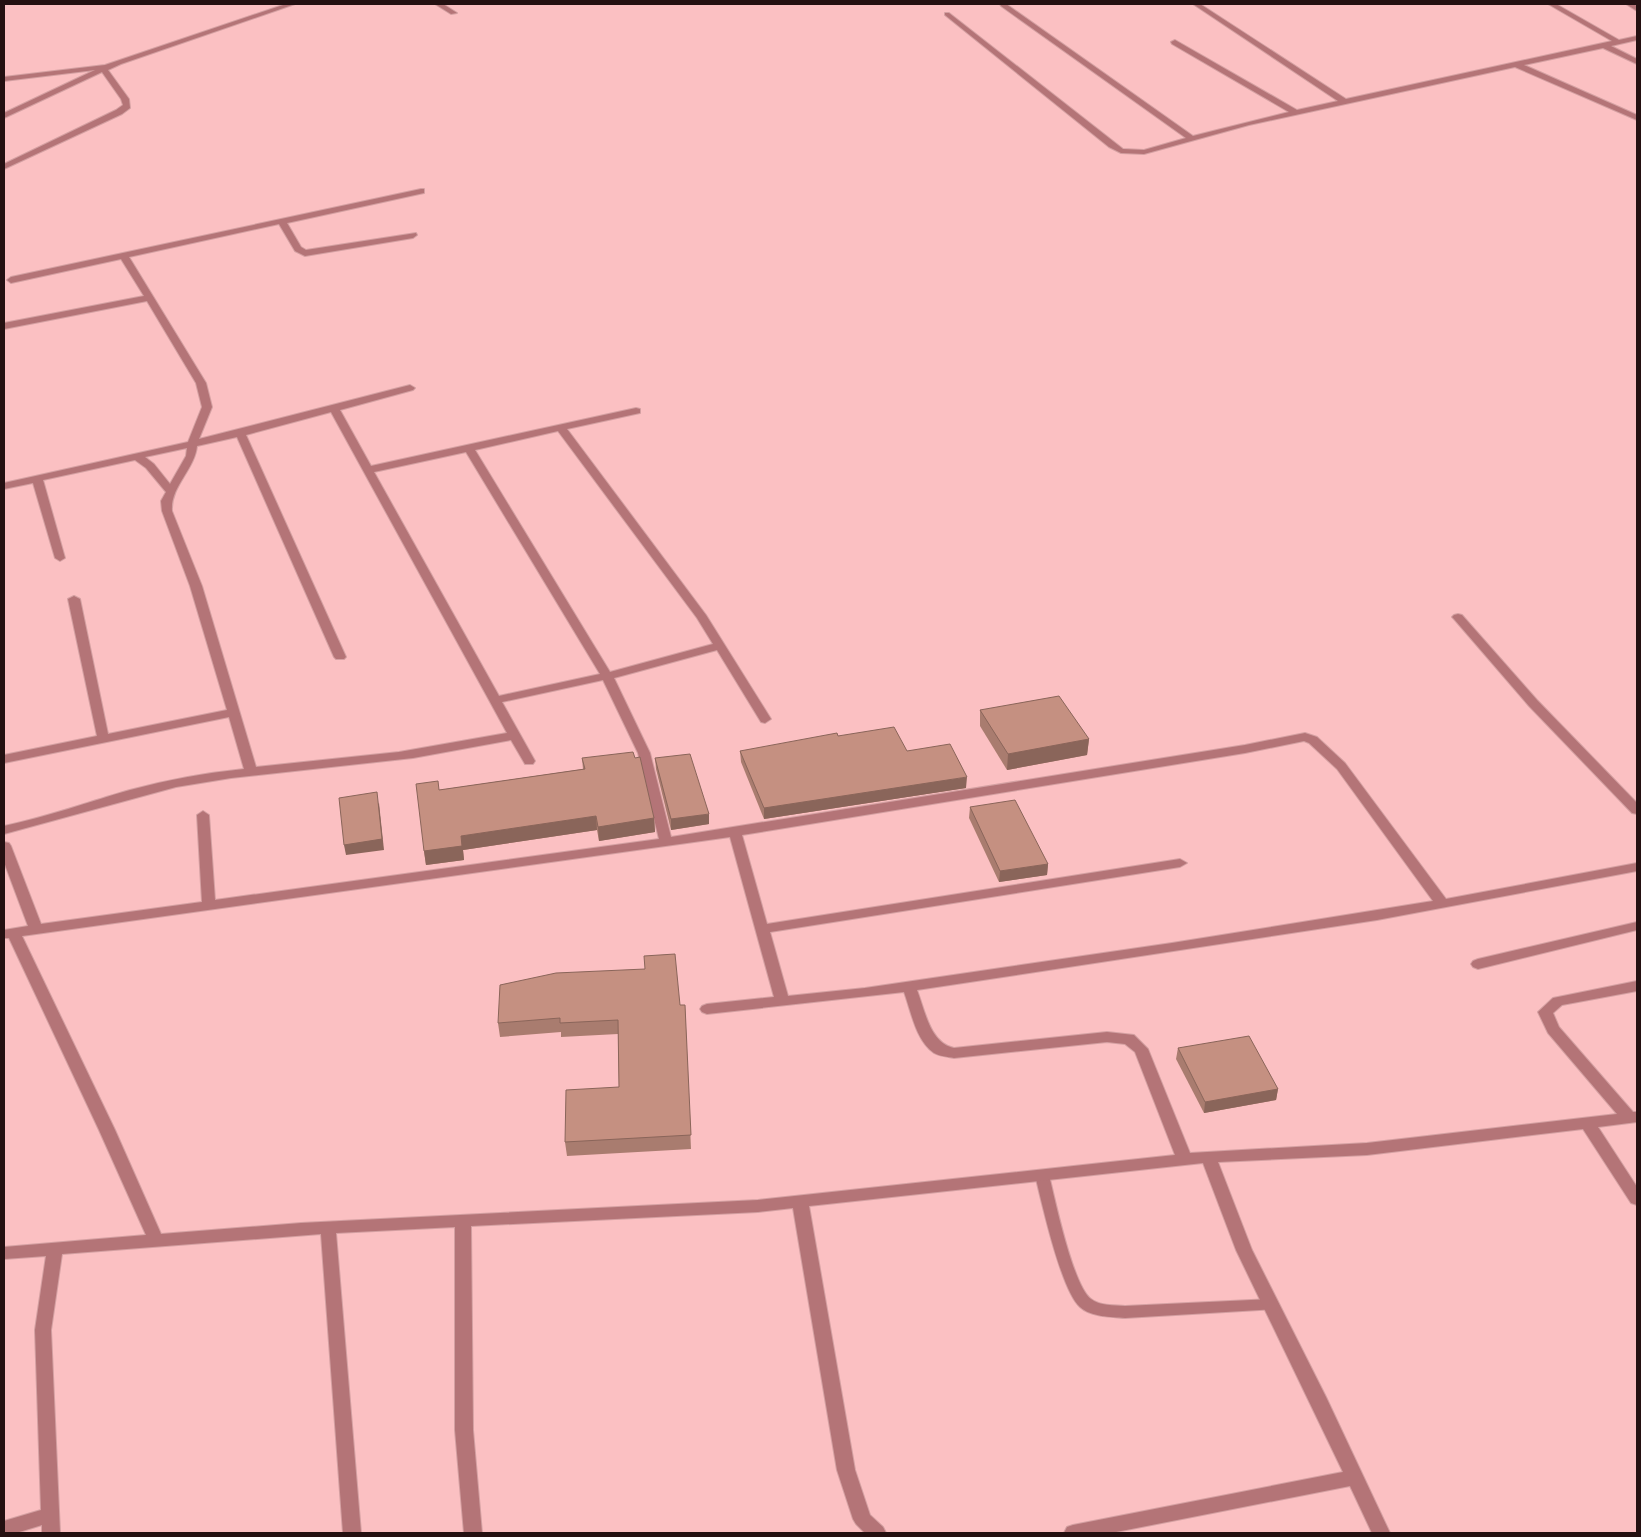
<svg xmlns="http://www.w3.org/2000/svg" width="1641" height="1537" font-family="Montserrat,sans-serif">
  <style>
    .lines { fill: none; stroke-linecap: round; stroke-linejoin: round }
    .service-casing { stroke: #d4a0a2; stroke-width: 2 }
    .minor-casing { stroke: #d4a0a2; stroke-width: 2 }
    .service { fill: #b47477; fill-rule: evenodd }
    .minor { fill: #b47477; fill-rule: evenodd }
    .wall { fill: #a97c6f }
    .shaded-wall { fill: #8a655a }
    .building { fill: #c59081; stroke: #8a655a }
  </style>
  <rect width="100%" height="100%" fill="#fbc0c2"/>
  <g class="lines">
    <defs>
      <path id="service" d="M1042,1170l5,1 2,4c6,25 24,111 42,124 9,7 23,6 34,7l147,-7 5,2 2,4 -2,4 -152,9c-14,-1 -34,-1 -45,-11 -19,-17 -38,-104 -45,-132l2,-4z"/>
      <g id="minor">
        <polygon points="286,4 295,4 121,64 108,70 129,99 130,108 122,114 4,169 4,164 116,110 123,105 121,99 102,72 4,118 4,113 95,70 4,81 4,77 105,65"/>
        <polygon points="435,4 443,4 457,13 451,14"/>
        <polygon points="1000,4 1006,4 1193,136 1289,112 1172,44 1171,42 1175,40 1297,110 1338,101 1193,4 1200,4 1346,99 1612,41 1548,4 1556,4 1619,40 1637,36 1637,40 1611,46 1637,59 1637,64 1603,48 1524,65 1637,115 1637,120 1515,67 1249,125 1144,154 1121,153 1109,147 945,15 945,13 949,13 1123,149 1144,150 1186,138 1001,6"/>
        <polygon points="1626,4 1633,4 1637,6 1637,11"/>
        <path d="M421,189h3v4l-137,30 14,24 5,3 110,-17 1,2 -4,3 -108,18 -10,-5 -16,-27 -150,33 77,126 6,24 -13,32 211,-54 5,3 -2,2 -73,20 31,56 265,-58 4,1v4l-73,16 139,186 65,104 -6,4 -4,-1 -44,-72 -103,28 36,75 21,84 574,-92 60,-12 12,4 28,26 101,136 191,-36v8l-260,49 -460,70c8,21 13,53 37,58l153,-16 27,3 14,14 42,104 177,-10 250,-29 -69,-81 -10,-21 15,-14 84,-17v10l-75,14 -9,8 6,14 74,85h4v10l-39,5 39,60v18l-6,-2 -48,-74 -216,26 -149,7 34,88 74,147 64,136h-18l-22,-47 -239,47h-47l3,-6 6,-2 270,-53 -107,-222 -33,-87 -394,43 46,264 15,45 13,12 3,6h-21l-9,-9 -3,-5 -16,-49 -44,-262 -35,4 -287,14 2,204 9,103h-18l-9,-103v-203l-119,6 25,300h-18l-22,-299 -259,20 -11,76 9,203h-18v-8l-26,8h-12v-12l37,-11 -6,-180 11,-74 -42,3v-12l142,-12 -47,-105 -90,-192h-5v-8l24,-4 -24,-64v-20l5,1 2,3 30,78 161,-22 -5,-87 6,-4 6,4 6,85 444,-61 -21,-86 -35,-73 -101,22 33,59 -2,3h-8l-14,-24 -98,18 -182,20 -55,9 -172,47v-8c43,-9 84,-24 126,-36 37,-10 75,-17 114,-21l-15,-52 -225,46v-8l93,-19 -29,-137 6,-3 6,3 28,135 119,-24 -37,-124 -28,-75 -1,-10 5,-9 -20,-24 -11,-8 -92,20 22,78 -5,3 -5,-3 -22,-75 -29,6v-6l184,-41 14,-35 -6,-24 -49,-82 -143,28v-6l140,-27 -23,-37 -110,24 -4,-3 4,-3zM331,412l158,288 18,33 -108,19 -143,15 -54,-181 -30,-75c-2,-24 23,-42 25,-65l40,-9 97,220 2,2h8l2,-2 -100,-222zM558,431l139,187 16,26 -103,28 -135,-222zM187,448l-1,8 -16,28 -16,-20 -9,-7zM466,452l134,222 -101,22 -125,-224zM1304,741l5,2 28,26 96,132 -261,42 -307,45 -77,8 -18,-64 410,-65 7,-4 -7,-4 -413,65 -25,-89 503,-82zM730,837l44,160 -67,7 -5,2 -2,3 2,3 5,2 197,-22c7,19 12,49 30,61 5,3 14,4 20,5l153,-16 18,2 10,8 40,103 -417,45 -457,23 -140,11 -46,-104 -93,-194z"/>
        <polygon points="1458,614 1462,615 1537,700 1637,803 1637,814 1632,813 1529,706 1454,619 1452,617 1454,615"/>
        <polygon points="1637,922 1637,930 1478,969 1473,967 1471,964 1473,961 1478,959"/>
      </g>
    </defs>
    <use href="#service" class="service-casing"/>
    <use href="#minor" class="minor-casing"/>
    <use href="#service" class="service"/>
    <use href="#minor" class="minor"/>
  </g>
  <g class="wall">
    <polygon points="980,710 1089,739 1087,755 1007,770 980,726"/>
    <polygon points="740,751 907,751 966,788 764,819 741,762"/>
    <polygon points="582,758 635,758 654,818 655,832 599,841 597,830 463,850 464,860 426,865 424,851 439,790 583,769"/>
    <polygon points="655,758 709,824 671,830 656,769"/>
    <polygon points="970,807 1048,864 1047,875 999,882 969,818"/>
    <polygon points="685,1005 691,1149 567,1156 565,1142 619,1087 618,1034 561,1037 561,1032 500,1037 498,1023"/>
    <polygon points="1178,1048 1278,1089 1276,1100 1204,1113 1176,1059"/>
  </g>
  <g class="shaded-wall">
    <polygon points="1089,739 1087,755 1007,770 1008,754"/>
    <polygon points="967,777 966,788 764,819 764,808"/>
    <polygon points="379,803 384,850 346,855 344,845"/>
    <polygon points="709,814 709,824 671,830 671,819"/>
    <polygon points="596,816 597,830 463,850 464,860 426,865 424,851 461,836"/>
    <polygon points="654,818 655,832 599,841 598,827"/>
    <polygon points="1048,864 1047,875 999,882 1000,871"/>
    <polygon points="1278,1089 1276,1100 1204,1113 1205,1102"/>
  </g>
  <g class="building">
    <polygon points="1059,696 1089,739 1008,754 980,710"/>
    <polygon points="894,727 907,751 950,744 967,777 764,808 740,751 837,733 838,736"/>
    <polygon points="633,752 635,758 640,757 654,818 598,827 596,816 461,836 462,846 424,851 416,784 438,781 439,790 585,769 582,758"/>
    <polygon points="690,754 709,814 671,819 655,758"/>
    <polygon points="377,792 382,839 344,845 339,798"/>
    <polygon points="1015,800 1048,864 1000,871 970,807"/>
    <polygon points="675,954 680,1005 685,1005 691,1135 565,1142 566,1090 619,1087 618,1020 560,1023 560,1018 498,1023 500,985 556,973 645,969 644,956"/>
    <polygon points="1249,1036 1278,1089 1205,1102 1178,1048"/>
  </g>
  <rect width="1641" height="1537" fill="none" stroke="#241011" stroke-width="10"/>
</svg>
